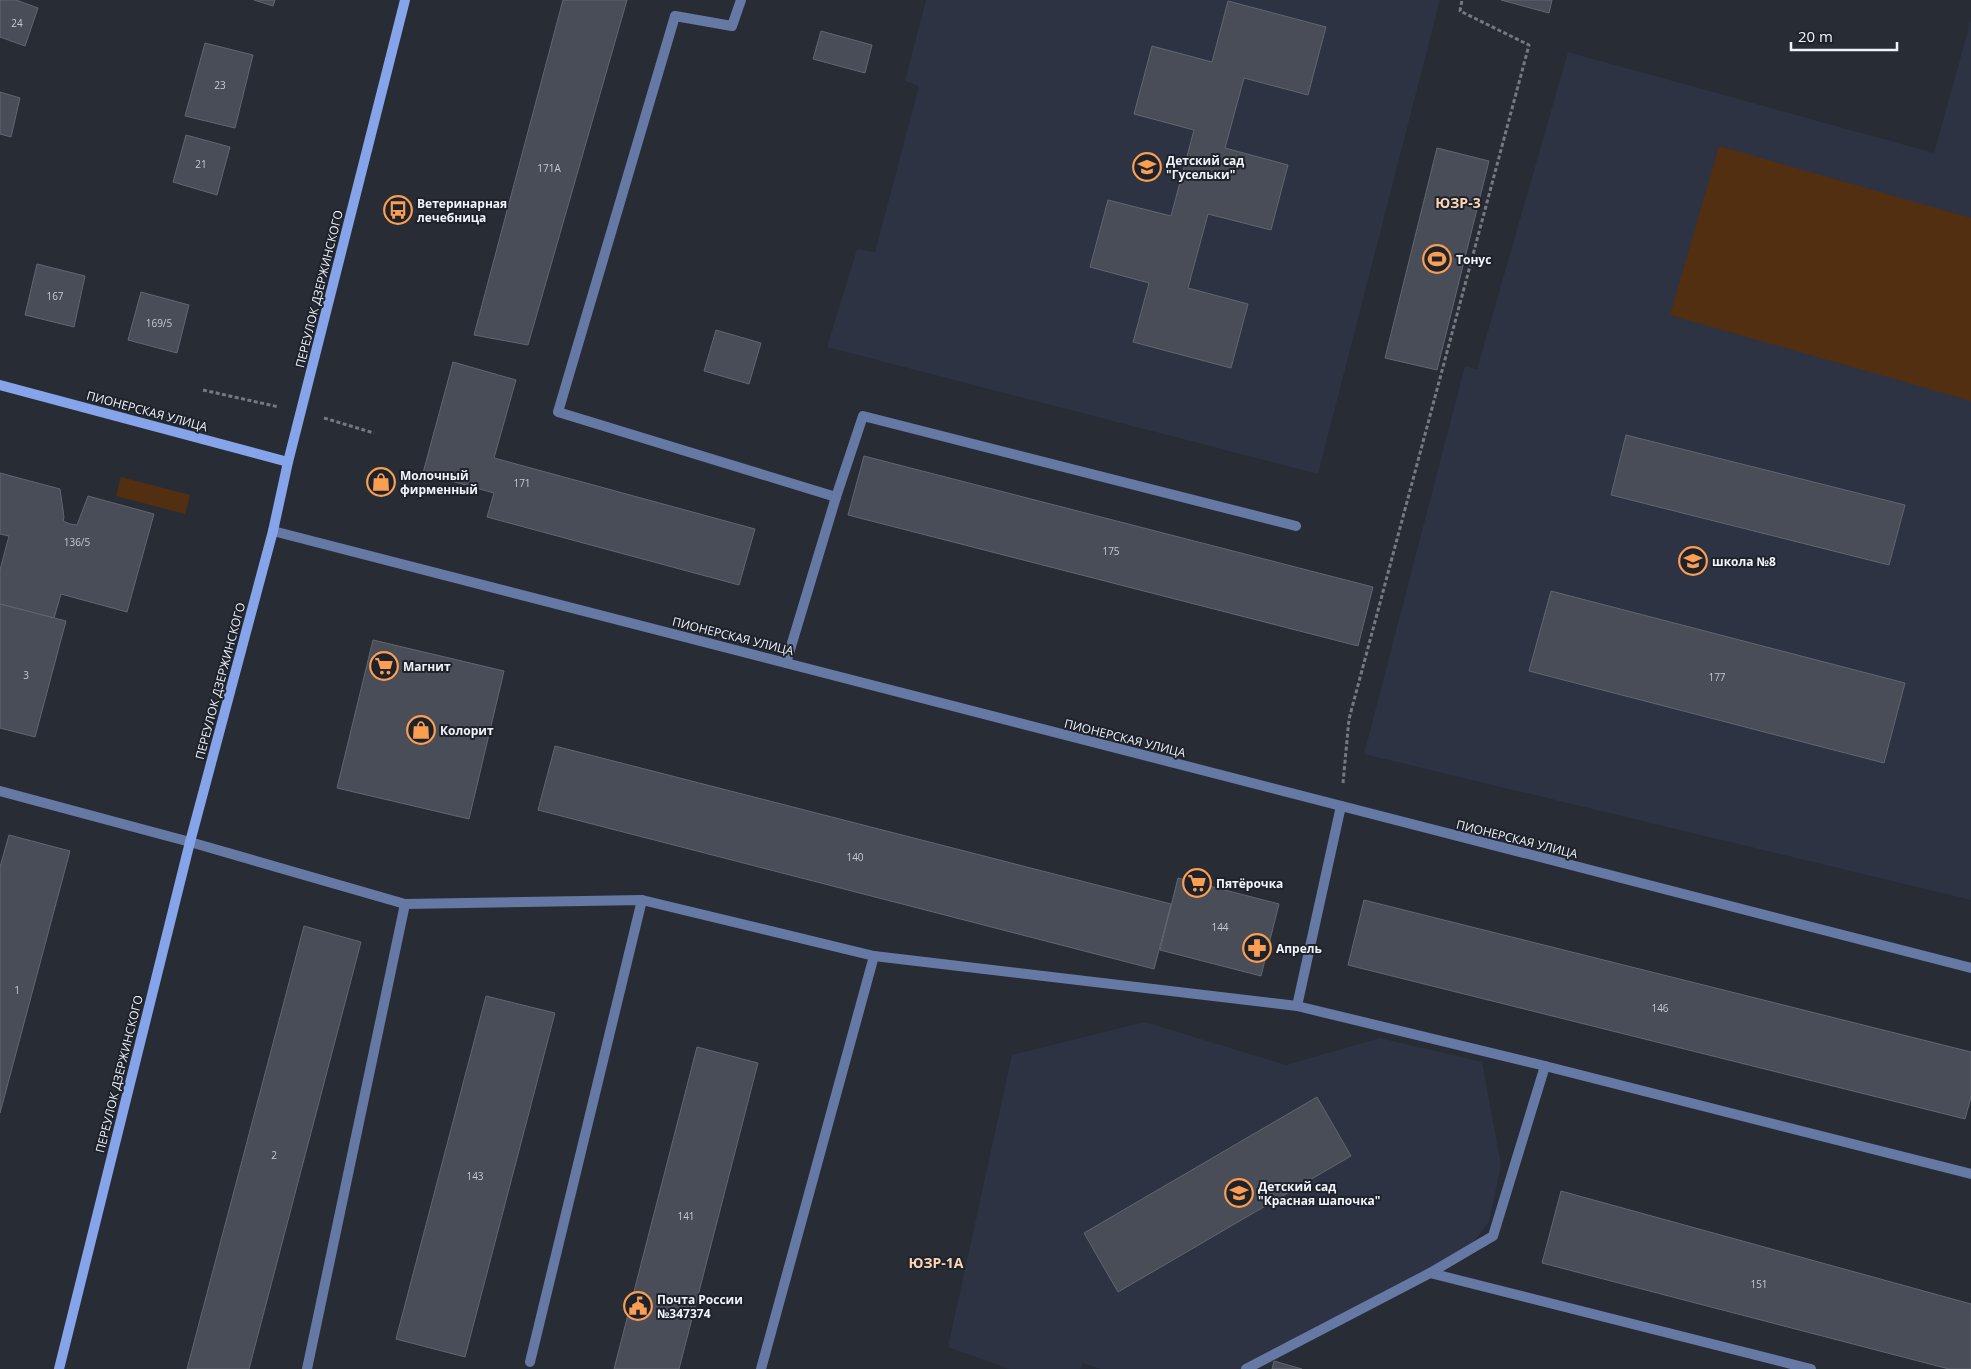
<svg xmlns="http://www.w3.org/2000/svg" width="1971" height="1369" font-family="'Open Sans',sans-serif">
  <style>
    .built { fill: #2d3342 }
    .green { fill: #522f11 }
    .building { fill: #484d57; stroke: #616671 }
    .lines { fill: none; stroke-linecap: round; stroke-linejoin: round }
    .path { stroke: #757981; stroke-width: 3; stroke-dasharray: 4 2.5; stroke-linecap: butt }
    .lane { stroke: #6679a4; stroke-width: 10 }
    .street { stroke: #6679a4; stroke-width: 10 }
    .secondary { stroke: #86a4e9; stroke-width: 10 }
    .labels { text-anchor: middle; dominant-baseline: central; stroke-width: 4; stroke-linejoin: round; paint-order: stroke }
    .number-label { font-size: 10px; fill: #c6cad0 }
    .poi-label { font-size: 12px; font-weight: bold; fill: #f0f3f9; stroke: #1e222b; text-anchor: start }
    .street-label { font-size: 12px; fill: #f0f3f9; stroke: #1e222b }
    .neighbourhood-label { font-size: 14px; font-weight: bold; fill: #fcd4b6; stroke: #1e222b }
  </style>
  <rect width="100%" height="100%" fill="#282c35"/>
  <g class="built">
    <polygon points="926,0 1440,0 1318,474 827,347 857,249 875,252 919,86 905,81"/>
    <polygon points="1971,20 1971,900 1364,754 1465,366 1477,369 1568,52 1934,153"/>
    <polygon points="1145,1022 1286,1065 1380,1038 1482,1062 1501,1165 1489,1222 1470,1246 1245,1369 1101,1369 1083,1363 1080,1369 1009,1369 948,1347 1012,1055"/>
  </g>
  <g class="green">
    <polygon points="1719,146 1971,218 1971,401 1670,315"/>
    <polygon points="121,477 190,495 185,514 116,496"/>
  </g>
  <g class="building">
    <polygon points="0,0 16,0 38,8 25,46 0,37"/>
    <polygon points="254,0 275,0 273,6"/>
    <polygon points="563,0 627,0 528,345 474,335"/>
    <polygon points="1501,0 1552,0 1549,13"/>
    <polygon points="1228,1 1326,27 1308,95 1244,78 1225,148 1288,165 1271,230 1208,214 1188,288 1248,304 1231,368 1133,342 1149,283 1090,267 1108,200 1171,216 1194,130 1134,114 1152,46 1212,62"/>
    <polygon points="821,31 872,45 865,73 813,59"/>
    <polygon points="205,43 253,55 235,128 185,116"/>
    <polygon points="0,92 20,98 11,137 0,134"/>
    <polygon points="186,135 230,147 217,195 173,182"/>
    <polygon points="1437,148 1489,161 1437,370 1385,358"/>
    <polygon points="37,264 85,276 74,327 25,315"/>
    <polygon points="141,292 189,305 177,353 128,340"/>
    <polygon points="716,330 761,343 749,384 704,371"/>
    <polygon points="453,362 516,380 494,458 755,529 739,585 487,517 494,493 423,473"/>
    <polygon points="1626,435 1905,505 1889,565 1611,495"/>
    <polygon points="864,456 1373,587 1358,646 848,515"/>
    <polygon points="0,473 60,489 64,517 63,521 70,524 77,525 88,496 154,514 127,612 61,594 54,618 0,604 0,570 9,536 0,534"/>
    <polygon points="1551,591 1905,683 1884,763 1529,671"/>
    <polygon points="0,604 66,621 35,737 0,728"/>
    <polygon points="373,640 504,671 469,819 337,788"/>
    <polygon points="555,746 1171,904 1154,969 538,810"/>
    <polygon points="9,835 70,851 0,1113 0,867"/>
    <polygon points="1178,878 1279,904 1261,976 1160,950"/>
    <polygon points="1364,900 1971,1052 1971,1097 1965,1119 1348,965"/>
    <polygon points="304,926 361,942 249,1369 187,1369"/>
    <polygon points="486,996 555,1013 465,1357 396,1339"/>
    <polygon points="697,1047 758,1063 679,1369 614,1369"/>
    <polygon points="1317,1097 1351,1156 1118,1292 1084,1233"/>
    <polygon points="1561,1191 1971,1304 1971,1369 1949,1369 1542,1263"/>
    <polygon points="1274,1361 1302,1369 1272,1369"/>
  </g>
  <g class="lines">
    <g class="path">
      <polyline points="203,390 279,407"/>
      <polyline points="324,418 374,433"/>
      <polyline points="1343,783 1349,719 1529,45 1460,11 1462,0"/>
    </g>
    <g class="lane">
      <polyline points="741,0 732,26 675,16 558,412 836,497 786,663"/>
      <polyline points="836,497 863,416 1296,526"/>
      <polyline points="0,791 190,842 405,904 642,900 874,956 1297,1006 1545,1066 1971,1174"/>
      <polyline points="1297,1006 1341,806"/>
      <polyline points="1430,1273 1811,1369"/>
      <polyline points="530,1362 642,900"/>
      <polyline points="307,1369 405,904"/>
      <polyline points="761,1369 874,956"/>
      <polyline points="1246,1369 1430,1273 1493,1236 1545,1066"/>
    </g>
    <polyline class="street" points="273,531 1971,968"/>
    <g class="secondary">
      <polyline points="0,385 288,462"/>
      <polyline points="59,1369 190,842 273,531 288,462 405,0"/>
    </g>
  </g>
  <defs>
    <symbol id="school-ring" viewBox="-11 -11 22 22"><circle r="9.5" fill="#1e222b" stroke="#fb9e51" stroke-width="1.5"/><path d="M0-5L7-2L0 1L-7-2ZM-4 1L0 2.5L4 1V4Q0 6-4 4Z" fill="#fb9e51"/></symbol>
    <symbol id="bus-ring" viewBox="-11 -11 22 22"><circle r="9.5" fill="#1e222b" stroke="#fb9e51" stroke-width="1.5"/><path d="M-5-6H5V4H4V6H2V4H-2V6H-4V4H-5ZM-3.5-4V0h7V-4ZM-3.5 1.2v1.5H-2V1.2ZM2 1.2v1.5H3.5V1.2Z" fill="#fb9e51"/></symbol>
    <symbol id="stadium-ring" viewBox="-11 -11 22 22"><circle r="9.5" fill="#1e222b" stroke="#fb9e51" stroke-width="1.5"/><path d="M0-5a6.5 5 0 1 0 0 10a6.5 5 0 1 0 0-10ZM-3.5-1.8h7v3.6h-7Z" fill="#fb9e51"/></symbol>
    <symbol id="shop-ring" viewBox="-11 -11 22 22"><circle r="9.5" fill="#1e222b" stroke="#fb9e51" stroke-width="1.5"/><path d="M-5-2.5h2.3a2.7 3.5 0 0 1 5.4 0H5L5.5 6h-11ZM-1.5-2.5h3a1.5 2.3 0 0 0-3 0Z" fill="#fb9e51"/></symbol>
    <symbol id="supermarket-ring" viewBox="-11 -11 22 22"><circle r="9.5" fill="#1e222b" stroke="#fb9e51" stroke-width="1.5"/><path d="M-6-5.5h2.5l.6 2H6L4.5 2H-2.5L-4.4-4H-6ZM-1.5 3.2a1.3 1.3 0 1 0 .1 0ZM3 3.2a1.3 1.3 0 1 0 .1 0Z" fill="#fb9e51"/></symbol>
    <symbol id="pharmacy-ring" viewBox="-11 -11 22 22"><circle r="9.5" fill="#1e222b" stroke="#fb9e51" stroke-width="1.5"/><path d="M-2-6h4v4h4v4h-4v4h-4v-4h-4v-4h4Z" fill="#fb9e51"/></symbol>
    <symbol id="civic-ring" viewBox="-11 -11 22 22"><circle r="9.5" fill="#1e222b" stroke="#fb9e51" stroke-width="1.5"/><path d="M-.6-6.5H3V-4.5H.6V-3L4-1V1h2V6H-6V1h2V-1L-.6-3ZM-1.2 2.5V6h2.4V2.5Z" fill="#fb9e51"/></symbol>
  </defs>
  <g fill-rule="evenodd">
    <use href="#school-ring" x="1131" y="151" width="32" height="32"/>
    <use href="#bus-ring" x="382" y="194" width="32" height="32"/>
    <use href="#stadium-ring" x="1421" y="243" width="32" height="32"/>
    <use href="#shop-ring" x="365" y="466" width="32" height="32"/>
    <use href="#school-ring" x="1677" y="545" width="32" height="32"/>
    <use href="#supermarket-ring" x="368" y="650" width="32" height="32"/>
    <use href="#shop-ring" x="405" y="714" width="32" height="32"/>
    <use href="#supermarket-ring" x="1181" y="867" width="32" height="32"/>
    <use href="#pharmacy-ring" x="1241" y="932" width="32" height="32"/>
    <use href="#school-ring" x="1223" y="1177" width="32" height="32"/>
    <use href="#civic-ring" x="622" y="1290" width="32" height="32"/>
  </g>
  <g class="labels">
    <g class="number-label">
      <text x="17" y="23">24</text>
      <text x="220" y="85">23</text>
      <text x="201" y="164">21</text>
      <text x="549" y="168">171А</text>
      <text x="55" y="296">167</text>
      <text x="159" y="323">169/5</text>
      <text x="522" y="483">171</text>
      <text x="77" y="542">136/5</text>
      <text x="1111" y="551">175</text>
      <text x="26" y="675">3</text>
      <text x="1717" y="677">177</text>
      <text x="855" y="857">140</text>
      <text x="1220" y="927">144</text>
      <text x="17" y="990">1</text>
      <text x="1660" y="1008">146</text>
      <text x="274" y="1155">2</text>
      <text x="475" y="1176">143</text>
      <text x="686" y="1216">141</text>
      <text x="1759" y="1284">151</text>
    </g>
    <g class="poi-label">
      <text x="1166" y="160">Детский сад<tspan x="1166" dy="14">"Гусельки"</tspan></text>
      <text x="417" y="203">Ветеринарная<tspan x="417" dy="14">лечебница</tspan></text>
      <text x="1456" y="259">Тонус</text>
      <text x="400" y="475">Молочный<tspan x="400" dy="14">фирменный</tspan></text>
      <text x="1712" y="561">школа №8</text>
      <text x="403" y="666">Магнит</text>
      <text x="440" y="730">Колорит</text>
      <text x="1216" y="883">Пятёрочка</text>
      <text x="1276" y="948">Апрель</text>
      <text x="1258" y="1186">Детский сад<tspan x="1258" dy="14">"Красная шапочка"</tspan></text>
      <text x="657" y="1299">Почта России<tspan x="657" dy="14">№347374</tspan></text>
    </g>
    <g class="street-label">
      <text transform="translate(319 289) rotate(-76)">ПЕРЕУЛОК ДЗЕРЖИНСКОГО</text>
      <text transform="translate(147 411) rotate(15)">ПИОНЕРСКАЯ УЛИЦА</text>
      <text transform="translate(733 636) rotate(14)">ПИОНЕРСКАЯ УЛИЦА</text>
      <text transform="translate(220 681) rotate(-75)">ПЕРЕУЛОК ДЗЕРЖИНСКОГО</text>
      <text transform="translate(1125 738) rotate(14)">ПИОНЕРСКАЯ УЛИЦА</text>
      <text transform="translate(1517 839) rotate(14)">ПИОНЕРСКАЯ УЛИЦА</text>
      <text transform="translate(119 1074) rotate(-76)">ПЕРЕУЛОК ДЗЕРЖИНСКОГО</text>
    </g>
    <g class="neighbourhood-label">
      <text x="1458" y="202">ЮЗР-3</text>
      <text x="936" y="1262">ЮЗР-1А</text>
    </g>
  </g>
  <path d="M1791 42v8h106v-8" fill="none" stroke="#f0f3f9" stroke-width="2.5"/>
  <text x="1798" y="42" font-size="15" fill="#f0f3f9" stroke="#1e222b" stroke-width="4" paint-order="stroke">20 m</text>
</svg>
